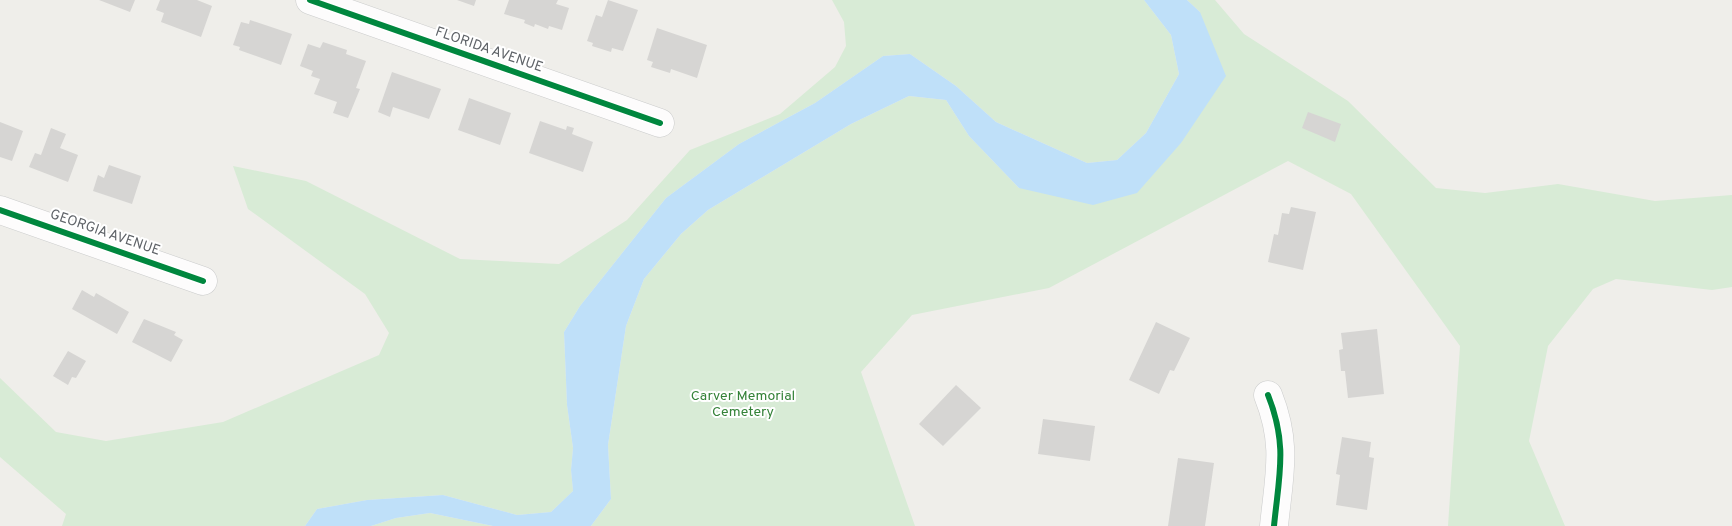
<svg xmlns="http://www.w3.org/2000/svg" width="1732" height="526" font-family="Overpass,sans-serif">
  <style>
    .green { fill: #d8ebd6 }
    .water { fill: #bfe0f9 }
    .building { fill: #d6d5d3 }
    .lines { fill: none; stroke-linecap: round; stroke-linejoin: round }
    .minor-casing { stroke: #cbcccc; stroke-width: 29 }
    .minor { stroke: #fdfcfc; stroke-width: 28 }
    .cycleway-casing { stroke: #fff; stroke-width: 9 }
    .cycleway { stroke: #00873e; stroke-width: 6 }
    .labels { text-anchor: middle; dominant-baseline: central; stroke-width: 4; stroke-linejoin: round; paint-order: stroke }
    .street-label { font-size: 14px; fill: #5f6368; stroke: #fff }
    .park-label { font-size: 14px; fill: #348238; stroke: #fff }
  </style>
  <rect width="100%" height="100%" fill="#efeeea"/>
  <g class="green">
    <polygon points="832,0 1144,0 1171,35 1179,74 1146,133 1117,160 1087,163 996,122 956,86 910,54 883,56 815,103 739,144 666,198 580,306 564,332 567,405 573,448 571,470 573,491 551,512 517,515 443,495 367,500 317,509 305,526 62,526 66,514 0,457 0,378 56,432 106,441 223,422 379,355 389,333 365,294 248,209 233,166 306,181 460,259 559,264 627,220 690,150 780,114 835,67 846,46 844,22"/>
    <polygon points="1187,0 1215,0 1244,34 1348,101 1436,188 1485,193 1558,184 1655,201 1732,195 1732,287 1712,290 1616,279 1593,289 1548,346 1529,441 1565,526 1448,526 1460,346 1351,194 1288,161 1049,288 912,315 861,372 915,526 591,526 611,499 608,445 626,326 644,279 681,234 708,210 851,124 909,96 946,100 969,136 1019,188 1181,143 1200,12"/>
    <polygon points="430,513 493,526 371,526 396,518"/>
  </g>
  <polygon class="water" points="1144,0 1187,0 1200,12 1226,76 1181,143 1137,193 1093,205 1019,188 969,136 946,100 909,96 851,124 708,210 681,234 644,279 626,326 608,445 611,499 591,526 493,526 430,513 396,518 371,526 305,526 317,509 367,500 443,495 517,515 551,512 573,491 571,470 573,448 567,405 564,332 580,306 666,198 739,144 815,103 883,56 910,54 956,86 996,122 1087,163 1117,160 1146,133 1179,74 1171,35"/>
  <g class="building">
    <polygon points="99,0 135,0 130,12"/>
    <polygon points="160,0 197,0 212,6 201,37 161,22 164,13 156,10"/>
    <polygon points="457,0 476,0 474,6"/>
    <polygon points="509,0 558,0 556,4 569,8 562,30 549,26 548,29 535,24 534,27 524,23 525,20 504,14"/>
    <polygon points="608,0 638,10 623,51 612,48 611,52 592,46 593,43 587,41 596,15 602,17"/>
    <polygon points="250,20 292,34 281,65 239,50 240,47 233,45 241,22 249,24"/>
    <polygon points="657,28 707,45 697,78 671,69 670,73 651,67 653,62 647,60"/>
    <polygon points="323,42 347,50 346,54 366,61 356,88 360,89 348,118 333,113 337,102 314,94 320,79 311,76 313,71 300,66 308,44 320,48"/>
    <polygon points="392,72 441,89 429,119 393,107 390,117 378,112"/>
    <polygon points="469,98 511,113 500,145 458,130"/>
    <polygon points="1308,112 1341,124 1335,142 1302,128"/>
    <polygon points="540,121 566,130 567,126 574,128 572,134 593,142 583,172 529,153"/>
    <polygon points="0,122 23,131 12,161 0,157"/>
    <polygon points="51,128 66,134 60,148 78,155 68,182 29,167 35,153 41,155"/>
    <polygon points="109,165 141,176 132,204 93,191 98,175 104,178"/>
    <polygon points="1291,207 1316,212 1303,270 1268,262 1274,234 1278,235 1282,213 1289,214"/>
    <polygon points="82,290 94,297 96,293 129,312 117,334 72,309"/>
    <polygon points="144,319 176,332 174,335 183,340 171,362 132,342"/>
    <polygon points="1156,322 1190,338 1174,371 1170,370 1159,394 1129,380"/>
    <polygon points="1377,329 1384,394 1348,398 1345,371 1341,371 1339,350 1343,349 1341,333"/>
    <polygon points="68,351 86,361 76,378 72,377 68,385 53,376"/>
    <polygon points="956,385 981,408 943,446 919,424"/>
    <polygon points="1043,419 1095,426 1090,461 1038,454"/>
    <polygon points="1342,437 1371,442 1369,457 1374,458 1367,510 1336,505 1340,475 1336,474"/>
    <polygon points="1178,458 1214,463 1205,526 1168,526"/>
  </g>
  <g class="lines">
    <defs>
      <g id="minor">
        <polyline points="310,0 660,123"/>
        <polyline points="0,210 203,281"/>
        <path d="M1268,395c20,50 11,80 6,131"/>
      </g>
    </defs>
    <use href="#minor" class="minor-casing"/>
    <use href="#minor" class="minor"/>
    <defs>
      <g id="cycleway">
        <polyline points="310,0 660,123"/>
        <polyline points="0,210 203,281"/>
        <path d="M1268,395c20,50 11,80 6,131"/>
      </g>
    </defs>
    <use href="#cycleway" class="cycleway-casing"/>
    <use href="#cycleway" class="cycleway"/>
  </g>
  <g class="labels">
    <g class="street-label">
      <text transform="translate(489 50) rotate(19)">FLORIDA AVENUE</text>
      <text transform="translate(105 233) rotate(19)">GEORGIA AVENUE</text>
    </g>
    <g class="park-label">
      <text x="743" y="396">Carver Memorial<tspan x="743" dy="16">Cemetery</tspan></text>
    </g>
  </g>
</svg>
